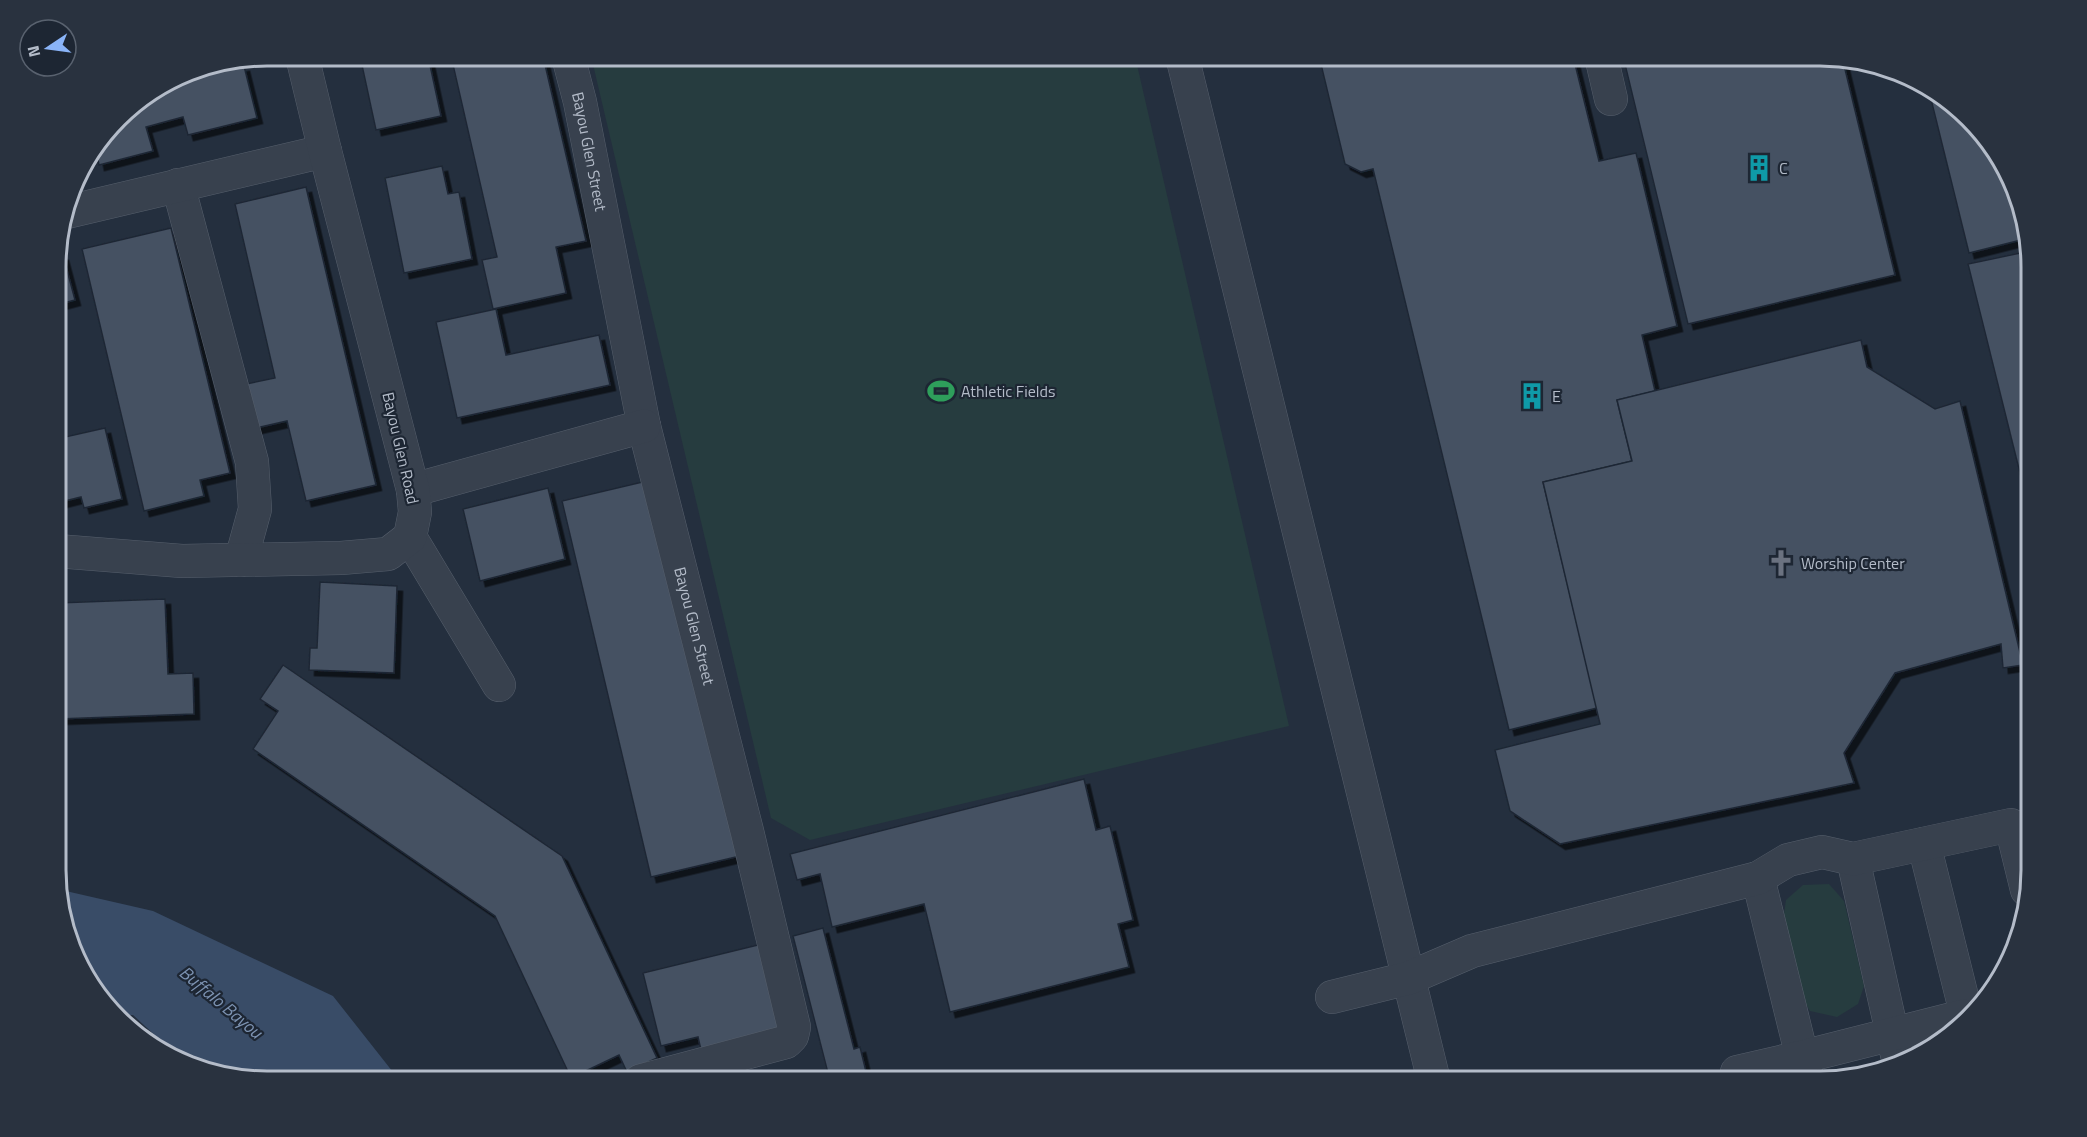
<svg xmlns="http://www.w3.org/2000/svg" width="2087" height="1137" font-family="'Titillium Web',sans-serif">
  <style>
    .green { fill: #263c3f }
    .water { fill: #394c67 }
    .building { fill: #455162; stroke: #1f2835; stroke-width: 1.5; filter: url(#shadow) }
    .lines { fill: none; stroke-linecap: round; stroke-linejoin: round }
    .minor-casing { stroke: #565f6c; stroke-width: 34 }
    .minor { stroke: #38414e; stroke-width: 33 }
    .labels { text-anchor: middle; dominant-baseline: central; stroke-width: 4.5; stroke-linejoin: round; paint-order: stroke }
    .street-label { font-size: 16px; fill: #b4bcc9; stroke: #1d2633 }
    .poi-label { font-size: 16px; fill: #b4bcc9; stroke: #1d2633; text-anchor: start }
    .water-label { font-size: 18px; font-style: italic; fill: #7c92b1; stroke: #1d2633 }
    .rim { fill: none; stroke: #b4bcc9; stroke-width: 3 }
  </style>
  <defs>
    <filter id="shadow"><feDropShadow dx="5.5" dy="5.5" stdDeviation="0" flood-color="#0009"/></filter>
  </defs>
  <rect width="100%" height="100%" fill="#242f3e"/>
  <g class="green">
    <polygon points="591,56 1135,56 1289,726 810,840 771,818"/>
    <polygon points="1829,884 1844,901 1864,986 1858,1004 1837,1017 1810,1011 1801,996 1783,921 1786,900 1803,885"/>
  </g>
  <polygon class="water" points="57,889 153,911 333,996 400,1081 267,1081 184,1062 133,1015 122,1015 91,988 57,898"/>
  <g class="building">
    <polygon points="360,56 428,56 441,116 376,130"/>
    <polygon points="451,56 543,56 586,241 556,247 566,293 493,309 482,260 497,257"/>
    <polygon points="1319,56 1573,56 1599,161 1636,153 1677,326 1642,335 1655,391 1617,400 1632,461 1543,482 1597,708 1509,730 1373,169 1361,172 1345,164"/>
    <polygon points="1623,56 1820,56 1843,61 1895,275 1688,324"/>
    <polygon points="232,62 234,68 244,66 257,118 188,135 183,117 146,127 153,151 99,165 96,150 127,108 186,71"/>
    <polygon points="1929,91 1996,149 2029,238 1969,253"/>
    <polygon points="442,166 448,194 459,192 472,259 404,273 385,178"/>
    <polygon points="306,187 376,485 306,501 287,421 256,428 246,384 275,378 235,204"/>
    <polygon points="171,228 230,473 200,480 204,496 144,511 82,249"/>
    <polygon points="2030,251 2030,475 2021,477 1968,264"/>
    <polygon points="63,255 75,300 56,305 56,257"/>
    <polygon points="496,309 506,355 599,335 610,385 457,418 436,322"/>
    <polygon points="1861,340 1867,367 1935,409 1960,401 2023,665 2003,668 2001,644 1895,673 1844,753 1854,783 1560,844 1510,811 1495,750 1600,724 1543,482 1632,461 1617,400"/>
    <polygon points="105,428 122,499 84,508 81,497 57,503 56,439"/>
    <polygon points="651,480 740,856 651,877 562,501"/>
    <polygon points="548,488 565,559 480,581 463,509"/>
    <polygon points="320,582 397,586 394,673 309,670 310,648 317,648"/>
    <polygon points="165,599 168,674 193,673 194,714 57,719 57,603"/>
    <polygon points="283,665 562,856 657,1058 627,1072 619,1055 571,1078 495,916 253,749 278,711 260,699"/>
    <polygon points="1084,779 1096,830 1110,826 1133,920 1118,924 1129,967 950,1012 924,904 832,927 820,874 797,880 790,854"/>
    <polygon points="823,928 854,1049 860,1047 868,1080 830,1081 793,936"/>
    <polygon points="762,944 783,1030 701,1050 698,1037 661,1046 643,973"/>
  </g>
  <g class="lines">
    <defs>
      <g id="minor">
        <path id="s1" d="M568,56l12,46 64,324 103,405 47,196 -2,9 -6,6 -146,39"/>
        <polyline points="1182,56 1434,1081"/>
        <polyline points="1601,56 1611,99"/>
        <polyline points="178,185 252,462 255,509 241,560"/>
        <polyline points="67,212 325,151"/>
        <polyline points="413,490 644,426"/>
        <polyline points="410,537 499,685"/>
        <polyline points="57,551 182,561 341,558 388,554 410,537 415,512 413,490 325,151 302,56"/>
        <polyline points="1924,844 1966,1013"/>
        <polyline points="1853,859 1898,1059"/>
        <polyline points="1758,878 1808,1081"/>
        <polyline points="1332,997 1409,978 1472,951 1758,878 1788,860 1822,852 1853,859 2011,825 2027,890"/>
        <polyline points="1737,1072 1802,1057 1964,1016"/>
      </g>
    </defs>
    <use href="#minor" class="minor-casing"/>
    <use href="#minor" class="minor"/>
  </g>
  <defs>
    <symbol id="building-bare" viewBox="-9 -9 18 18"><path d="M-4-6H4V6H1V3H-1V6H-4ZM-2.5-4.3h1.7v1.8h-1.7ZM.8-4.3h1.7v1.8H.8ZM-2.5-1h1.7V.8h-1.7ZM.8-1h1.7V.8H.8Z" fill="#0f9aa8" stroke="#1d2633" stroke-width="2.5" paint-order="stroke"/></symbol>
    <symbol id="stadium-bare" viewBox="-9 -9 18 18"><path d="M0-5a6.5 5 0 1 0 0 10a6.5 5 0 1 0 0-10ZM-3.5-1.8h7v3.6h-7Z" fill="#2e9e5b" stroke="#1d2633" stroke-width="2.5" paint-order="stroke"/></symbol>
    <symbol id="church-bare" viewBox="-9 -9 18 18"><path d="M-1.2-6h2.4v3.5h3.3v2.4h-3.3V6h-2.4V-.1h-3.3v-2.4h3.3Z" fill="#6b7280" stroke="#1d2633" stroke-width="2.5" paint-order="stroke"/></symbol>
  </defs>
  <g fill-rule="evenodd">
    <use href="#building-bare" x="1740" y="149" width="38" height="38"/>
    <use href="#stadium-bare" x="922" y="372" width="38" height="38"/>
    <use href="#building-bare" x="1513" y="377" width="38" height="38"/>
    <use href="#church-bare" x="1762" y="544" width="38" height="38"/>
  </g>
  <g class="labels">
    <g class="street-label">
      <text stroke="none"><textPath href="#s1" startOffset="98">Bayou Glen Street</textPath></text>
      <text transform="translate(401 448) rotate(77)">Bayou Glen Road</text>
      <text stroke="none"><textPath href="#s1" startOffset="584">Bayou Glen Street</textPath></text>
    </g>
    <g class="poi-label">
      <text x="1779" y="168">C</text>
      <text x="961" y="391">Athletic Fields</text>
      <text x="1552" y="396">E</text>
      <text x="1801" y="563">Worship Center</text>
    </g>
    <g class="water-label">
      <text transform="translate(221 1002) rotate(40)">Buffalo Bayou</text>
    </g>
  </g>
  <path d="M0 0H2087V1137H0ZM267 66H1820A201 201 0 0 1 2021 267V870A201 201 0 0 1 1820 1071H267A201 201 0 0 1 66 870V267A201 201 0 0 1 267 66Z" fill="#29323f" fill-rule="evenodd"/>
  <path class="rim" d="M267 66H1820A201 201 0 0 1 2021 267V870A201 201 0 0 1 1820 1071H267A201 201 0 0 1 66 870V267A201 201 0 0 1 267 66Z"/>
  <g transform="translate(48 48) rotate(257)"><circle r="28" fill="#1d2633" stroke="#59626f" stroke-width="1.5"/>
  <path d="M0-4.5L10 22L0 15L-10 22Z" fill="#8ab4f8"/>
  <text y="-9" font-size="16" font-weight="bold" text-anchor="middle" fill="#b4bcc9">N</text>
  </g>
</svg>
